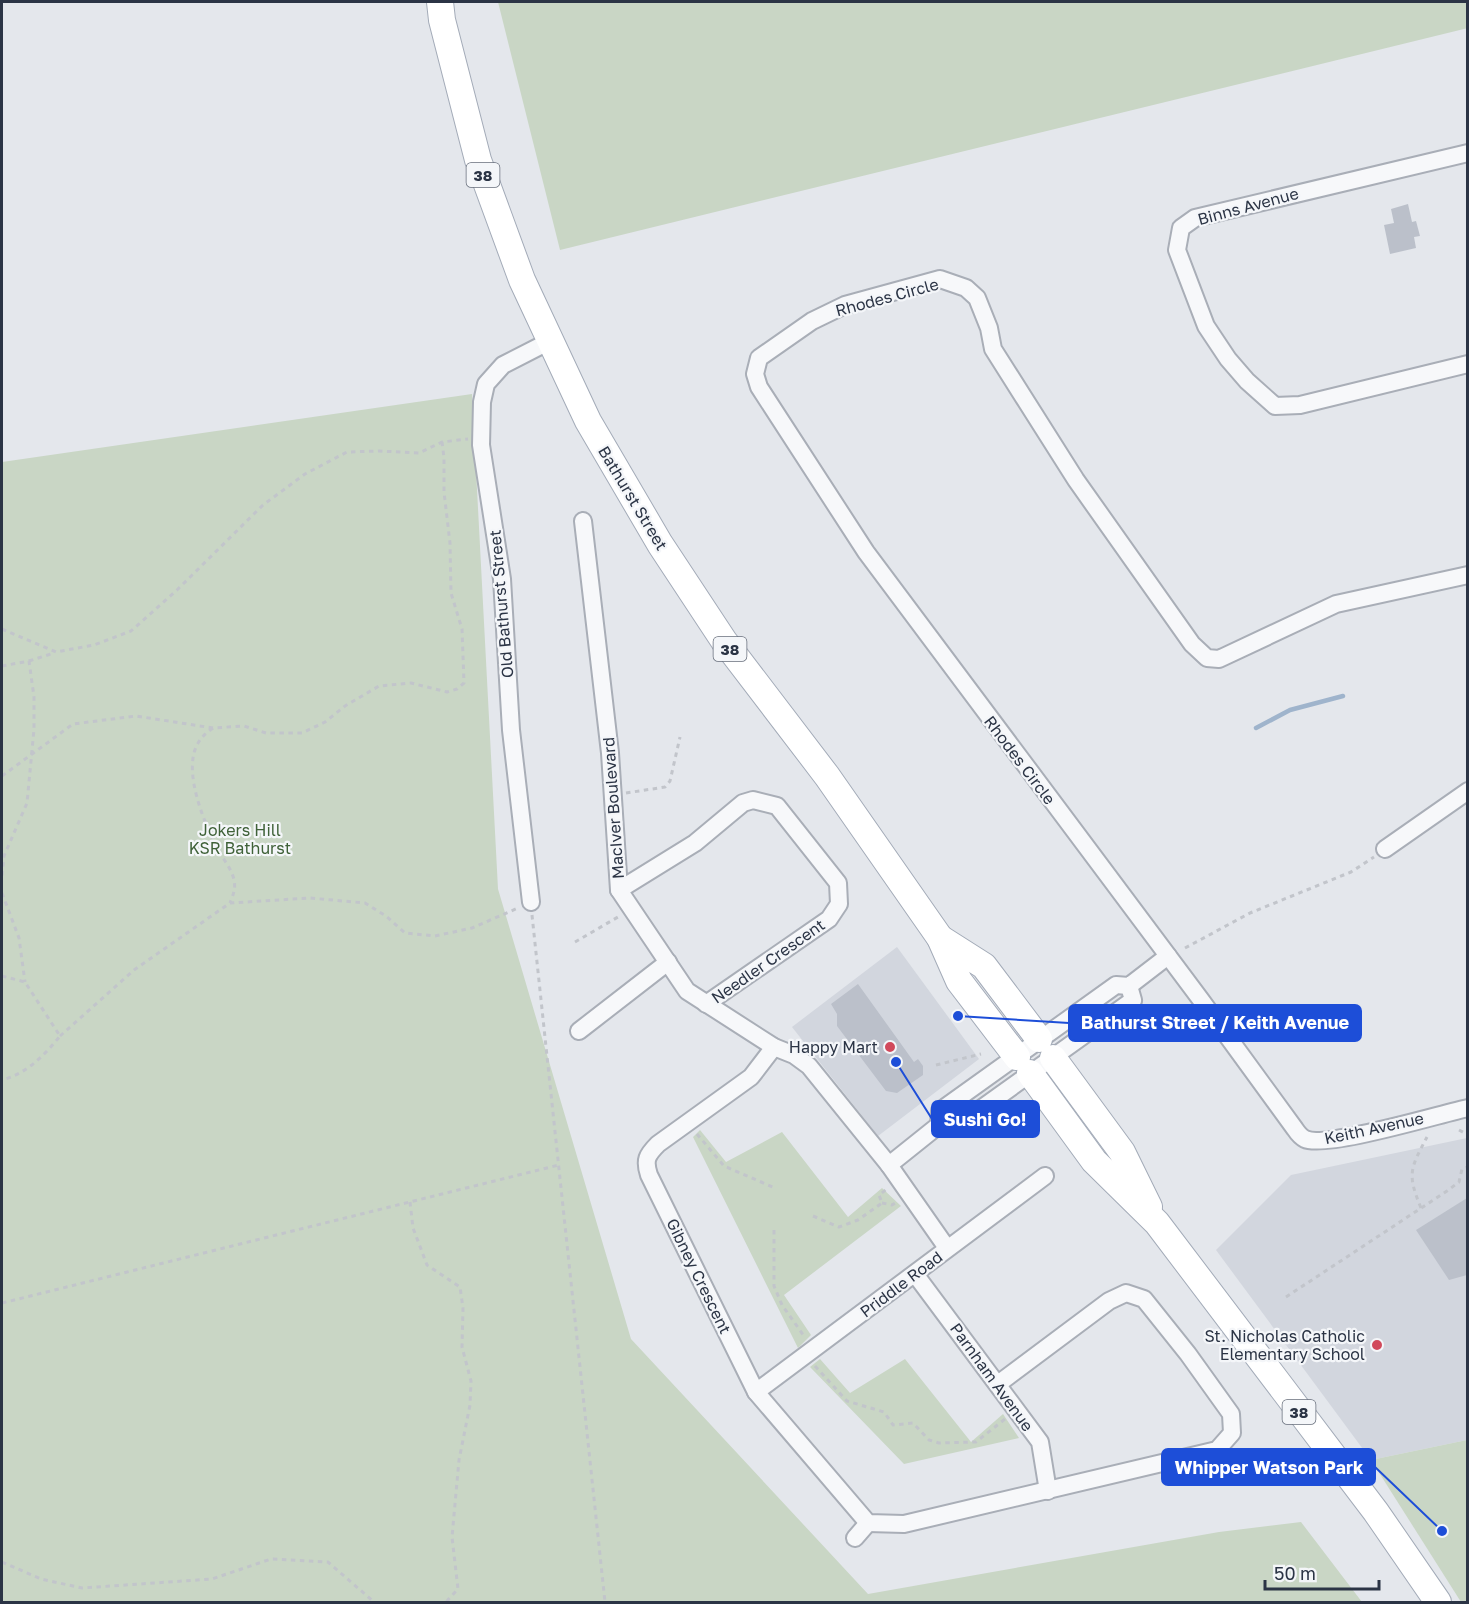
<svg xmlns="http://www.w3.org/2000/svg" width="1469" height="1604" font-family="'Golos Text',sans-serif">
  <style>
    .built { fill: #d2d6de }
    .green { fill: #c9d6c5 }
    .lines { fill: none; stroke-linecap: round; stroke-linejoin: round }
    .stream { stroke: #9fb4cc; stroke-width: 4.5 }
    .building { fill: #bbc0ca }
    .minor-casing { stroke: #a9aeb7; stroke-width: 20 }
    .primary-casing { stroke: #a3abb8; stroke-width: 28 }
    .path { stroke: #c2c5cb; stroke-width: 3; stroke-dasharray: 4.5 4.5; stroke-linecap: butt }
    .minor { stroke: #f7f8fa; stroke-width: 16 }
    .primary { stroke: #fff; stroke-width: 26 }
    .poi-dot { fill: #d1495b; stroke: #f4f6f9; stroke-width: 2 }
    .labels { text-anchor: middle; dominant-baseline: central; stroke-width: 4.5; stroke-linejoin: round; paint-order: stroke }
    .shield { fill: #f4f6f9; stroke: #676e7b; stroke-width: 1.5 }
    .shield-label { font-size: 15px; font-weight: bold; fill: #2b3445 }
    .street-label { font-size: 16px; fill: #2b3445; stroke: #f4f6f9 }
    .park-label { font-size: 16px; fill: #3f6138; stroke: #f4f6f9 }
    .poi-label { font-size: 16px; fill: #2b3445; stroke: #f4f6f9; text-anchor: end }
    .leader { fill: none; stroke: #1d4ed8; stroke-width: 2 }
    .callout-dot { fill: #1d4ed8; stroke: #f4f6f9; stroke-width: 2 }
    .callout { fill: #1d4ed8; stroke: #1d4ed8; stroke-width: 2 }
    .callout-label { font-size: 18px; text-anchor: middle; font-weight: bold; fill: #fff }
  </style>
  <rect width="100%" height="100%" fill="#e4e7ec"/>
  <g class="built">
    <polygon points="897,947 979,1059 878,1136 792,1027"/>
    <polygon points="1467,1138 1467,1440 1371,1460 1216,1250 1291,1175"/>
  </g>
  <g class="green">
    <polygon points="498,2 1467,2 1468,28 560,250"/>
    <polygon points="472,394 498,889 631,1339 868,1594 1219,1532 1301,1522 1362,1602 2,1602 2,462"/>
    <polygon points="700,1130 726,1162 782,1132 848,1217 882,1188 901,1206 784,1295 811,1335 798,1348 693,1137"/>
    <polygon points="820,1359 850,1393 905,1359 971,1442 1003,1414 1019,1438 904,1464 810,1367"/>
    <polygon points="1467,1440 1468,1602 1461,1602 1371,1460"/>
  </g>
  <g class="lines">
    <polyline class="stream" points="1256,728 1290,710 1343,696"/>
  </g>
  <g class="building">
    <polygon points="1408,204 1412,222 1416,221 1420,236 1414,237 1416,248 1390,254 1384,225 1394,223 1391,209"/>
    <polygon points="858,984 914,1062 918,1059 923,1066 923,1075 897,1093 886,1091 837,1026 837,1014 831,1004"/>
    <polygon points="1467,1198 1467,1275 1449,1280 1416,1230"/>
  </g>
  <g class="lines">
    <defs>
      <g id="minor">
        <polyline points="1468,153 1195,218 1181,228 1177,250 1206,326 1228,359 1247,381 1275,406 1300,405 1468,364"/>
        <polyline points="583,521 610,753 619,890 687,991 774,1047 794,1055 809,1066 889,1165 947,1248"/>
        <path d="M1468,575l-132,29 -117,55 -12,-1 -15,-14 -116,-164 -83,-131 -4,-21 -12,-30 -11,-10 -26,-9 -95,26 -33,16 -53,37 -4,16 4,13 107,165 335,448 94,129c2,3 6,8 10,10 20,10 135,-25 163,-31"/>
        <polyline points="1385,849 1468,791"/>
        <polyline points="619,890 695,843 743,803 753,800 777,806 838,883 839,904 829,919 706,1004"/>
        <polyline points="531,902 511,730 502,579 481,445 482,402 486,384 503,365 550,341"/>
        <polyline points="579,1031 668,962"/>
        <path d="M774,1047l-23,30 -93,67c-11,11 -14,16 -9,31l107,217 112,131 36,1 313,-74 15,-17 -1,-19 -43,-60 -44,-55 -18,-6 -17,8 -111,83"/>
        <polyline points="939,1125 940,1111 1116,985 1129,986 1168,956"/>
        <polyline points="889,1165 939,1125 957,1126 1133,1000 1129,986"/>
        <polyline points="915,1274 1040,1442 1048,1491"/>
        <polyline points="756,1392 1045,1176"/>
        <polyline points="855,1538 868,1523"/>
      </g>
      <g id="primary">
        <polyline points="440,2 442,20 478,160 522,280 588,421 660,544 724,641 827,776 940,938 959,981 1017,1057"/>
        <polyline points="940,938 984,966 1039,1039"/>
        <polyline points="1053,1058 1122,1152 1149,1207"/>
        <polyline points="1030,1073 1094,1161 1157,1223 1376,1512 1438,1602"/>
      </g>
    </defs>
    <use href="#minor" class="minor-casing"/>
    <use href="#primary" class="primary-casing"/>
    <g class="path">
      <polyline points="2,629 56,652 94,645 131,631 178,589 263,505 305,474 347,452 379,451 419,453 442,442 468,439"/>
      <polyline points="29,661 54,653"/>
      <polyline points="2,666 29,661 34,697 34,729 27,803 4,856 2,876"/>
      <path d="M213,728c-7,5 -12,9 -16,17 -14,27 7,78 20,102 5,11 15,22 17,33 2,9 -1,15 -4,23"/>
      <polyline points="2,776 73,724 136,716 213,728 244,726 266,733 302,733 325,722 345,706 379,686 411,683 447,692 457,689 464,683 462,629 451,593 450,543 444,492 444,458 442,442"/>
      <polyline points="626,793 665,787 670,781 680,737"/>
      <polyline points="2,893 19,938 25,982"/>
      <polyline points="532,915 605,1602"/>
      <polyline points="575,942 618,917"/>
      <polyline points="1185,948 1250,913 1351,872 1374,857"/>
      <path d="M2,976l23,6 35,54c-15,19 -34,38 -58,44"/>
      <polyline points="60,1036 134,970 230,903 310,898 365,903 386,916 405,933 435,936 472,928 518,908"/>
      <polyline points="936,1065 981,1054"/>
      <polyline points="1459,1130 1468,1135"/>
      <polyline points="697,1134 724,1166 775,1188"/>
      <polyline points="410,1202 413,1228 427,1265 460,1287 463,1308 462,1347 471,1381 470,1405 459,1460 452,1537 458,1589 446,1602"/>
      <polyline points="882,1203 892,1205 897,1202"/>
      <path d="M1421,1208c-14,-34 -11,-39 6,-71"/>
      <polyline points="813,1216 839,1227 858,1220 882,1203 879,1195 887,1189"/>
      <polyline points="774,1230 774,1286 782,1305 804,1336"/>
      <polyline points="1286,1297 1447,1191 1459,1182 1462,1169 1468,1167"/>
      <polyline points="2,1303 559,1165"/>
      <polyline points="815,1366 847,1401 884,1412 893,1425 913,1423 929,1440 939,1443 976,1442 1005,1419"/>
      <polyline points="2,1562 41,1579 82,1588 212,1579 271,1559 328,1562 374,1602"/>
    </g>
    <use href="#minor" class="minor"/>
    <use href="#primary" class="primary"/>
  </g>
  <g class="poi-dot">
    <circle cx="890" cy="1047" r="6"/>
    <circle cx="1377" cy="1345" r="6"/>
  </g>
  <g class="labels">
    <g class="shield">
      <rect x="466.5" y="163" width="33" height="24" rx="4.5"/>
      <rect x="713.5" y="637" width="33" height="24" rx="4.5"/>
      <rect x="1282.5" y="1400" width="33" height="24" rx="4.5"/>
    </g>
    <g class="shield-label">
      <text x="483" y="175">38</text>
      <text x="730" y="649">38</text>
      <text x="1299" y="1412">38</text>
    </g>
    <g class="street-label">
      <text transform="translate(1248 206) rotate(-15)">Binns Avenue</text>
      <text transform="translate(887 297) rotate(-15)">Rhodes Circle</text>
      <text transform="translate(633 498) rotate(59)">Bathurst Street</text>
      <text transform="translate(501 604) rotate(-95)">Old Bathurst Street</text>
      <text transform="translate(1020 760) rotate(53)">Rhodes Circle</text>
      <text transform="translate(613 808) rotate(-94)">MacIver Boulevard</text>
      <text transform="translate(768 961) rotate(-35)">Needler Crescent</text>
      <text transform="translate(1374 1128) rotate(-12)">Keith Avenue</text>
      <text transform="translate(699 1276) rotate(64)">Gibney Crescent</text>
      <text transform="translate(901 1284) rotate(-37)">Priddle Road</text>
      <text transform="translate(992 1377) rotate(54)">Parnham Avenue</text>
    </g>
    <g class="park-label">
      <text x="240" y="830">Jokers Hill<tspan x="240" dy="18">KSR Bathurst</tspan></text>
    </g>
    <g class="poi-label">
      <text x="878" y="1047">Happy Mart</text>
      <text x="1365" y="1336">St. Nicholas Catholic<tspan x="1365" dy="18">Elementary School</tspan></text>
    </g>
  </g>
  <path class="leader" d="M958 1016L1069 1023M896 1062L932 1119M1442 1531L1375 1467"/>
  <g class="callout-dot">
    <circle cx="958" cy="1016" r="6"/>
    <circle cx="896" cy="1062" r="6"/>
    <circle cx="1442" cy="1531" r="6"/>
  </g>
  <g class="callout">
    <rect x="1069" y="1005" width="292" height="36" rx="6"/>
    <rect x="932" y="1101" width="107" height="36" rx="6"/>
    <rect x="1162" y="1449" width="213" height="36" rx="6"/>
  </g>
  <g class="callout-label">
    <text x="1215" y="1029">Bathurst Street / Keith Avenue</text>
    <text x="985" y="1126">Sushi Go!</text>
    <text x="1269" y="1474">Whipper Watson Park</text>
  </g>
  <rect width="1469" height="1604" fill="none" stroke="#2b3445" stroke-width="6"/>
  <path d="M1265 1580v9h114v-9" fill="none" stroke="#2b3445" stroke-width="3"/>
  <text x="1274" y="1580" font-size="18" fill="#2b3445" stroke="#f4f6f9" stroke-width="4.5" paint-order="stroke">50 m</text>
</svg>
